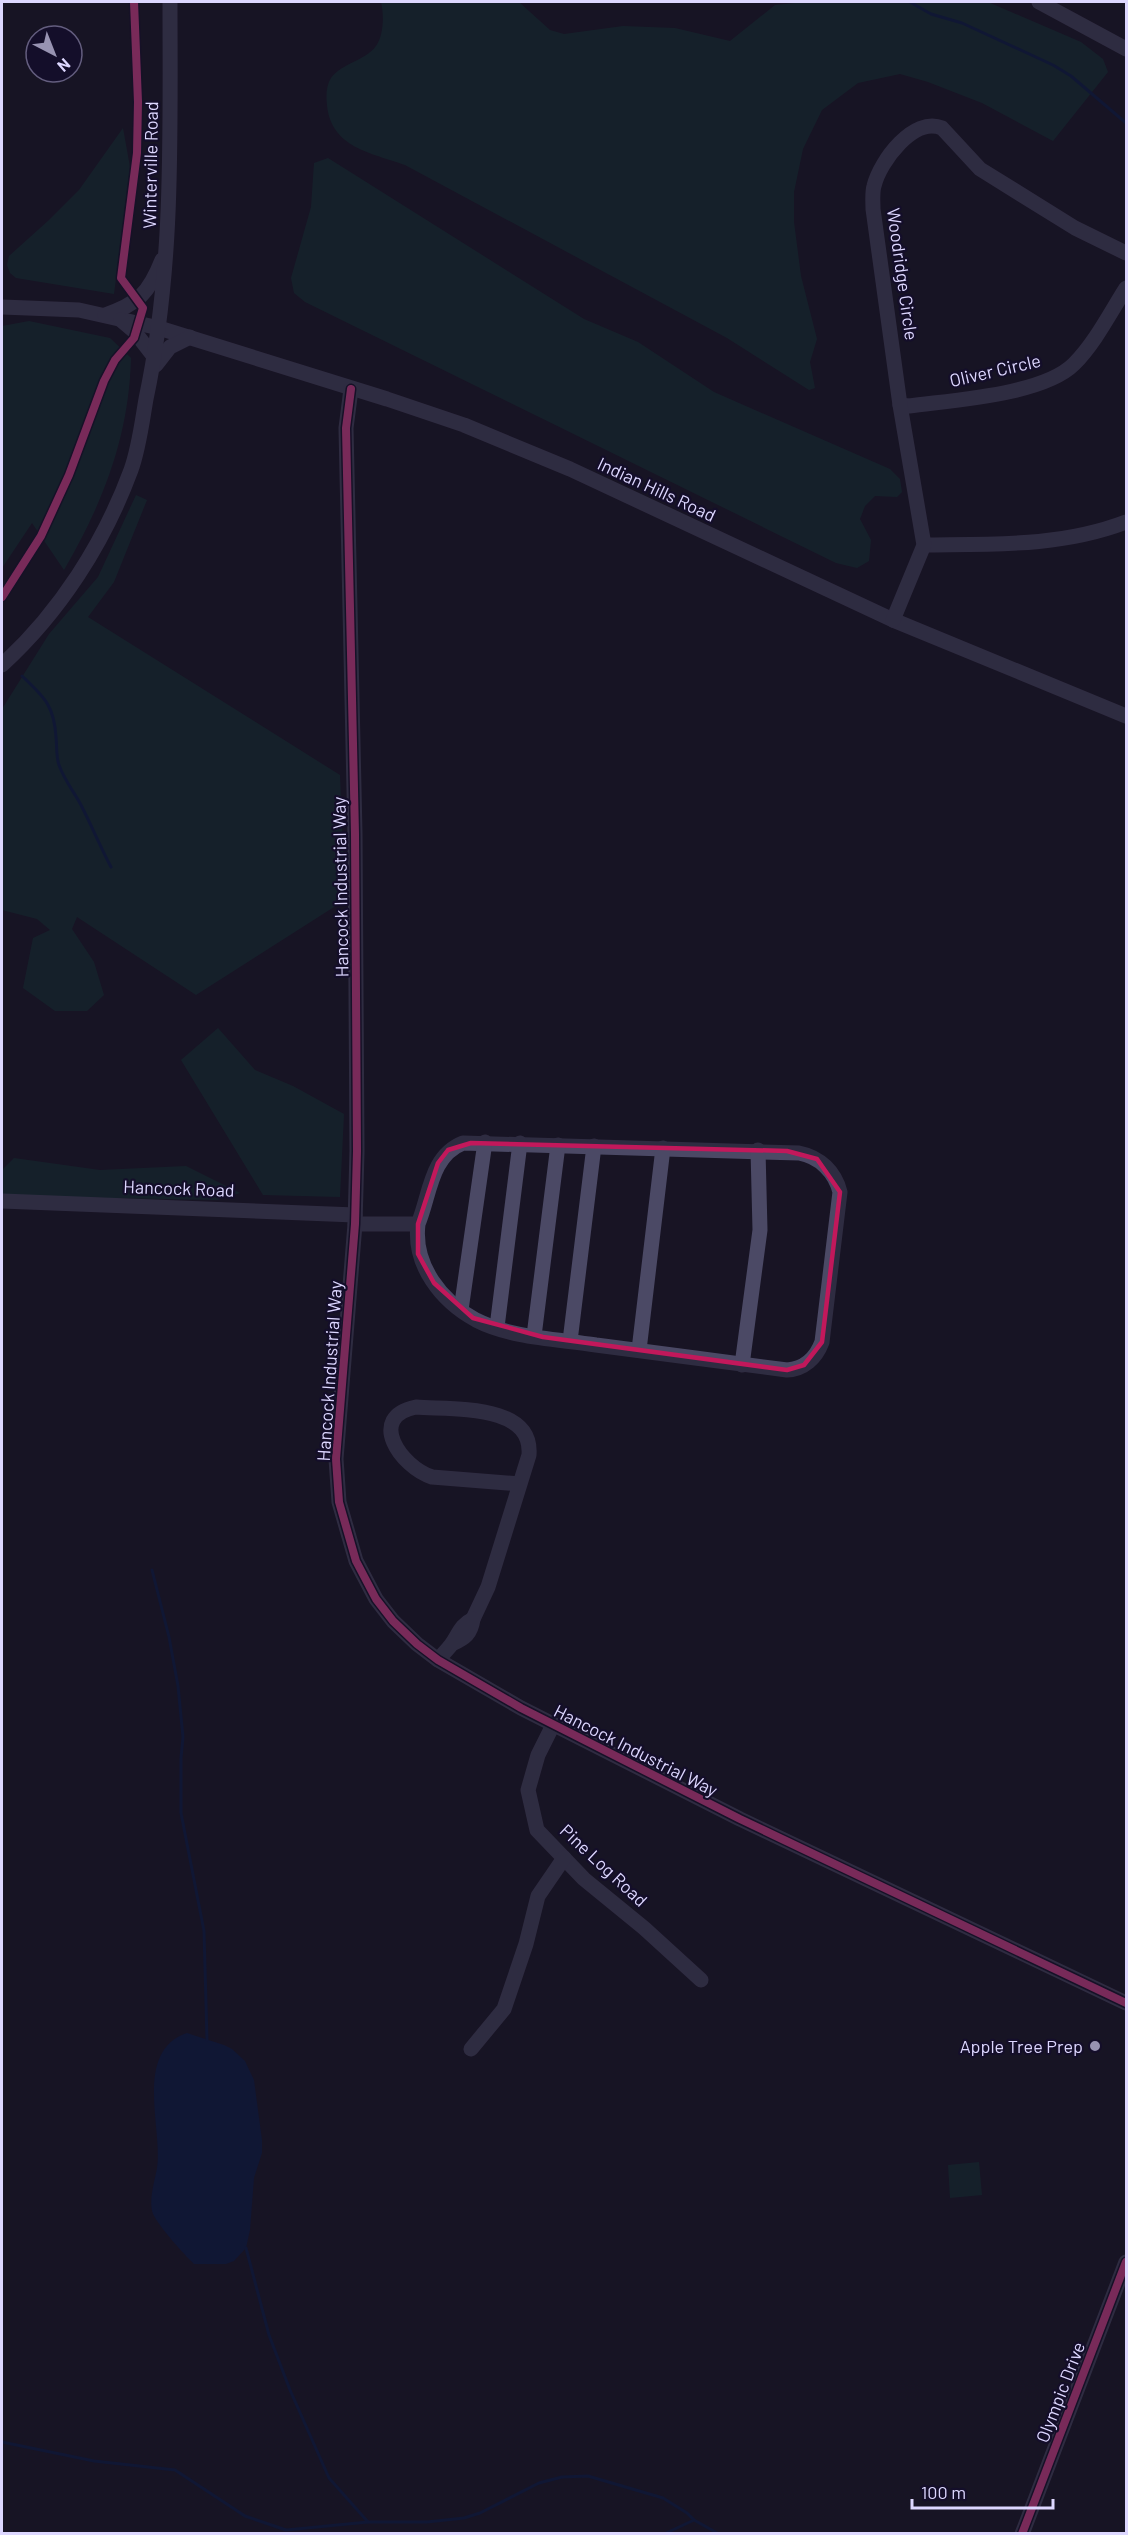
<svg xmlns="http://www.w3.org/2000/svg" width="1128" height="2535" font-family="Barlow,sans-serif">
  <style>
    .green { fill: #123032 }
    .water { fill: #081b47 }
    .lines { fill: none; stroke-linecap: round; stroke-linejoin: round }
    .stream { stroke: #081b47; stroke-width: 3 }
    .minor { stroke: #4b4965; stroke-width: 15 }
    .cycleway-casing { stroke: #140e2a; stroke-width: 11 }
    .cycleway { stroke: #ed469a; stroke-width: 8 }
    .marked { fill: none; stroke: #c2185b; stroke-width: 4.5; stroke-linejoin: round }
    .poi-dot { fill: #9893b2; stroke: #140e2a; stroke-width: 2 }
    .labels { text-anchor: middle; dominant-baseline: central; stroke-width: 4.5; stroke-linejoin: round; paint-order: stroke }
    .street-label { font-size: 18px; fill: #ddd7ff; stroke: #140e2a }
    .poi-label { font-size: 18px; fill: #ddd7ff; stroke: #140e2a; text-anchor: end }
  </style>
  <rect width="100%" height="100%" fill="#181424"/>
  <g class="green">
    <path d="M381,2h138l31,28 14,4 59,-8 52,2 55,13 45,-36 30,-3h183l93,40 22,17 5,13 -55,69 -71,-38 -54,-21 -28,-8 -42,9 -36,27 -19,39 -9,43v30l7,54 16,63 -7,23 5,26 -6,2 -82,-52 -322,-173c-33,-12 -74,-17 -78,-60 -1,-9 -1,-19 4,-27 11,-15 34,-17 45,-32 8,-11 8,-32 5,-44z"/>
    <polygon points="123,128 130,167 114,294 16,278 10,273 7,265 9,256 49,220 79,190"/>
    <polygon points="328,158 584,319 638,342 714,392 890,469 900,479 902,492 897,497 875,496 865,506 860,519 871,540 869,561 857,568 836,563 305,302 294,293 291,278 311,207 314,163"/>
    <path d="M29,321l81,17 21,20c-2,79 -28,145 -67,212l-32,-47 -30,45v-242z"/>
    <polygon points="136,495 147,500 114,582 88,617 340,775 345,900 196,995 77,917 72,929 94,962 104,995 87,1011 55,1011 23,988 33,938 50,930 37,919 2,910 2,709 49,634 98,577"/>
    <polygon points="218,1028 255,1070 293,1086 344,1114 340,1197 263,1195 181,1060"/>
    <polygon points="14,1158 100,1170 186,1166 240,1193 217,1200 2,1196 2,1170"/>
    <polygon points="979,2162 982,2195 950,2198 948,2165"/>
  </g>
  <path class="water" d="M187,2033l37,12 8,4 13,12 9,19 8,60v13l-8,25 -4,52 -4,18 -12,13 -8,3h-32c-12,-12 -34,-36 -41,-50 -5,-13 2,-34 4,-46 6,-39 -24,-117 30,-135z"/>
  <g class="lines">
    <g class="stream">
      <polyline points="910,2 931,14 962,23 1053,65 1071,76 1126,123"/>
      <path d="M22,676c22,21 32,29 34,61 1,9 0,20 3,28 6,17 17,29 24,44 10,20 18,39 28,58"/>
      <polyline points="152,1570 169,1637 178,1686 183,1737 181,1758 181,1813 204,1931 207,2040"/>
      <polyline points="246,2248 269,2335 290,2390 329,2478 368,2522"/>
      <polyline points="2,2442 94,2461 175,2470 245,2516 286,2530 368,2522 427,2522 464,2518 480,2513 539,2483 562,2477 588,2476 663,2498 687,2513 694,2520 719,2534"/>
      <polyline points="664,2534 694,2520"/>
    </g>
    <g class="minor">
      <polyline points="1039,2 1126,49"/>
      <polyline points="2,307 79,310 159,328 387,399 464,425 570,469 893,620 1126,716"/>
      <path d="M105,315c33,-11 44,-22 57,-55"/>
      <polyline points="121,320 134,331 155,358"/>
      <polyline points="156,365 170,347 190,337"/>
      <polyline points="351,389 346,428 355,834 357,1151 355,1224 336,1459 339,1502 356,1561 376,1599 393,1621 417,1644 438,1660 521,1708 740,1819 1126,2003"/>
      <path d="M900,405l9,1c43,-6 134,-11 165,-42 21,-21 36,-51 52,-76"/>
      <path d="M924,545c68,-1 137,2 202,-23"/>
      <path d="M893,620l31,-75 -24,-140 -27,-196c0,-7 -1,-16 1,-23 6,-25 40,-70 68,-58l38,41 95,59 51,25"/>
      <path d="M2,665c58,-53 102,-122 129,-195 8,-22 11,-48 15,-71 28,-132 24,-263 24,-397"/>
      <polyline points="2,1201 355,1215"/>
      <path d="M355,1224h63c-5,41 23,77 58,96 35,18 81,19 120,25 64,8 127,17 191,25 17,-1 29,-12 35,-28l18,-150c-5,-20 -20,-35 -41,-39l-336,-10c-33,13 -33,53 -45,81"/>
      <polyline points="461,1310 485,1142"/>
      <polyline points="497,1327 520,1143"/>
      <polyline points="534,1336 558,1145"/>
      <polyline points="570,1341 594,1146"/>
      <polyline points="639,1350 663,1148"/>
      <polyline points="742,1365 760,1230 758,1150"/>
      <path d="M473,1619l15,-32 41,-132c4,-52 -77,-45 -113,-48 -50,10 -15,60 16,70l88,7"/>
      <path d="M438,1660c4,-5 9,-10 13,-15 8,-11 9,-20 22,-26 -2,15 -8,19 -21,25"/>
      <polyline points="553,1725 538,1755 528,1790 537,1830 584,1879 644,1928 701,1980"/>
      <polyline points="471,2049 504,2009 526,1944 538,1896 564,1858"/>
      <polyline points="1022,2534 1126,2262"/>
    </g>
    <defs>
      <g id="cycleway">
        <polyline points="351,389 346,428 355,834 357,1151 355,1224 336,1459 339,1502 356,1561 376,1599 393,1621 417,1644 438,1660 521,1708 740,1819 1126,2003"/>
        <polyline points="2,597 41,536 69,475 104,381 115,360 134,338 143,308 121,278 137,153 138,102 134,2"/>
        <polyline points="1022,2534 1126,2262"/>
      </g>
    </defs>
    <use href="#cycleway" class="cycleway-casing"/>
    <use href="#cycleway" class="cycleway"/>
  </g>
  <path d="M0 0H1128V2535H0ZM471,1143l316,8 30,8 23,33 -18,150 -18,23 -17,5 -244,-33 -70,-19 -39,-35 -16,-29v-30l20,-61 10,-13z" fill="#181424" fill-opacity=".55" fill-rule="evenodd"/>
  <path class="marked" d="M471,1143l316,8 30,8 23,33 -18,150 -18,23 -17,5 -244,-33 -70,-19 -39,-35 -16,-29v-30l20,-61 10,-13z"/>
  <circle class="poi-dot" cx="1095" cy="2046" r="6"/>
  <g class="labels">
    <g class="street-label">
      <text transform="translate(150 165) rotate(-89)">Winterville Road</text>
      <text transform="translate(903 274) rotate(82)">Woodridge Circle</text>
      <text transform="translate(995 370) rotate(-13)">Oliver Circle</text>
      <text transform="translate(657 489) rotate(25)">Indian Hills Road</text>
      <text transform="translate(340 887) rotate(-91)">Hancock Industrial Way</text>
      <text transform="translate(179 1188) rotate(2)">Hancock Road</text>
      <text transform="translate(329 1371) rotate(-86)">Hancock Industrial Way</text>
      <text transform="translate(636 1750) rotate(27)">Hancock Industrial Way</text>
      <text transform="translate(604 1865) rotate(43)">Pine Log Road</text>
      <text transform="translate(1060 2392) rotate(-69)">Olympic Drive</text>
    </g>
    <g class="poi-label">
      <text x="1083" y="2046">Apple Tree Prep</text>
    </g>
  </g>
  <rect width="1128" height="2535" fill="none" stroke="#ddd7ff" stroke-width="6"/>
  <g transform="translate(54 54) rotate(138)"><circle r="28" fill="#140e2a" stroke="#645e7f" stroke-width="1.5"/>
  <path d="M0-4.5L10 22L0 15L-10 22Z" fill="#9893b2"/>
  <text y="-9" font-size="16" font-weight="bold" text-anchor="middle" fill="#ddd7ff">N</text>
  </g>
  <path d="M912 2499v9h141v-9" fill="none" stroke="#ddd7ff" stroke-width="3"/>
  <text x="921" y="2499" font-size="18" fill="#ddd7ff" stroke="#140e2a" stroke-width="4.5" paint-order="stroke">100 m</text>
</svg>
